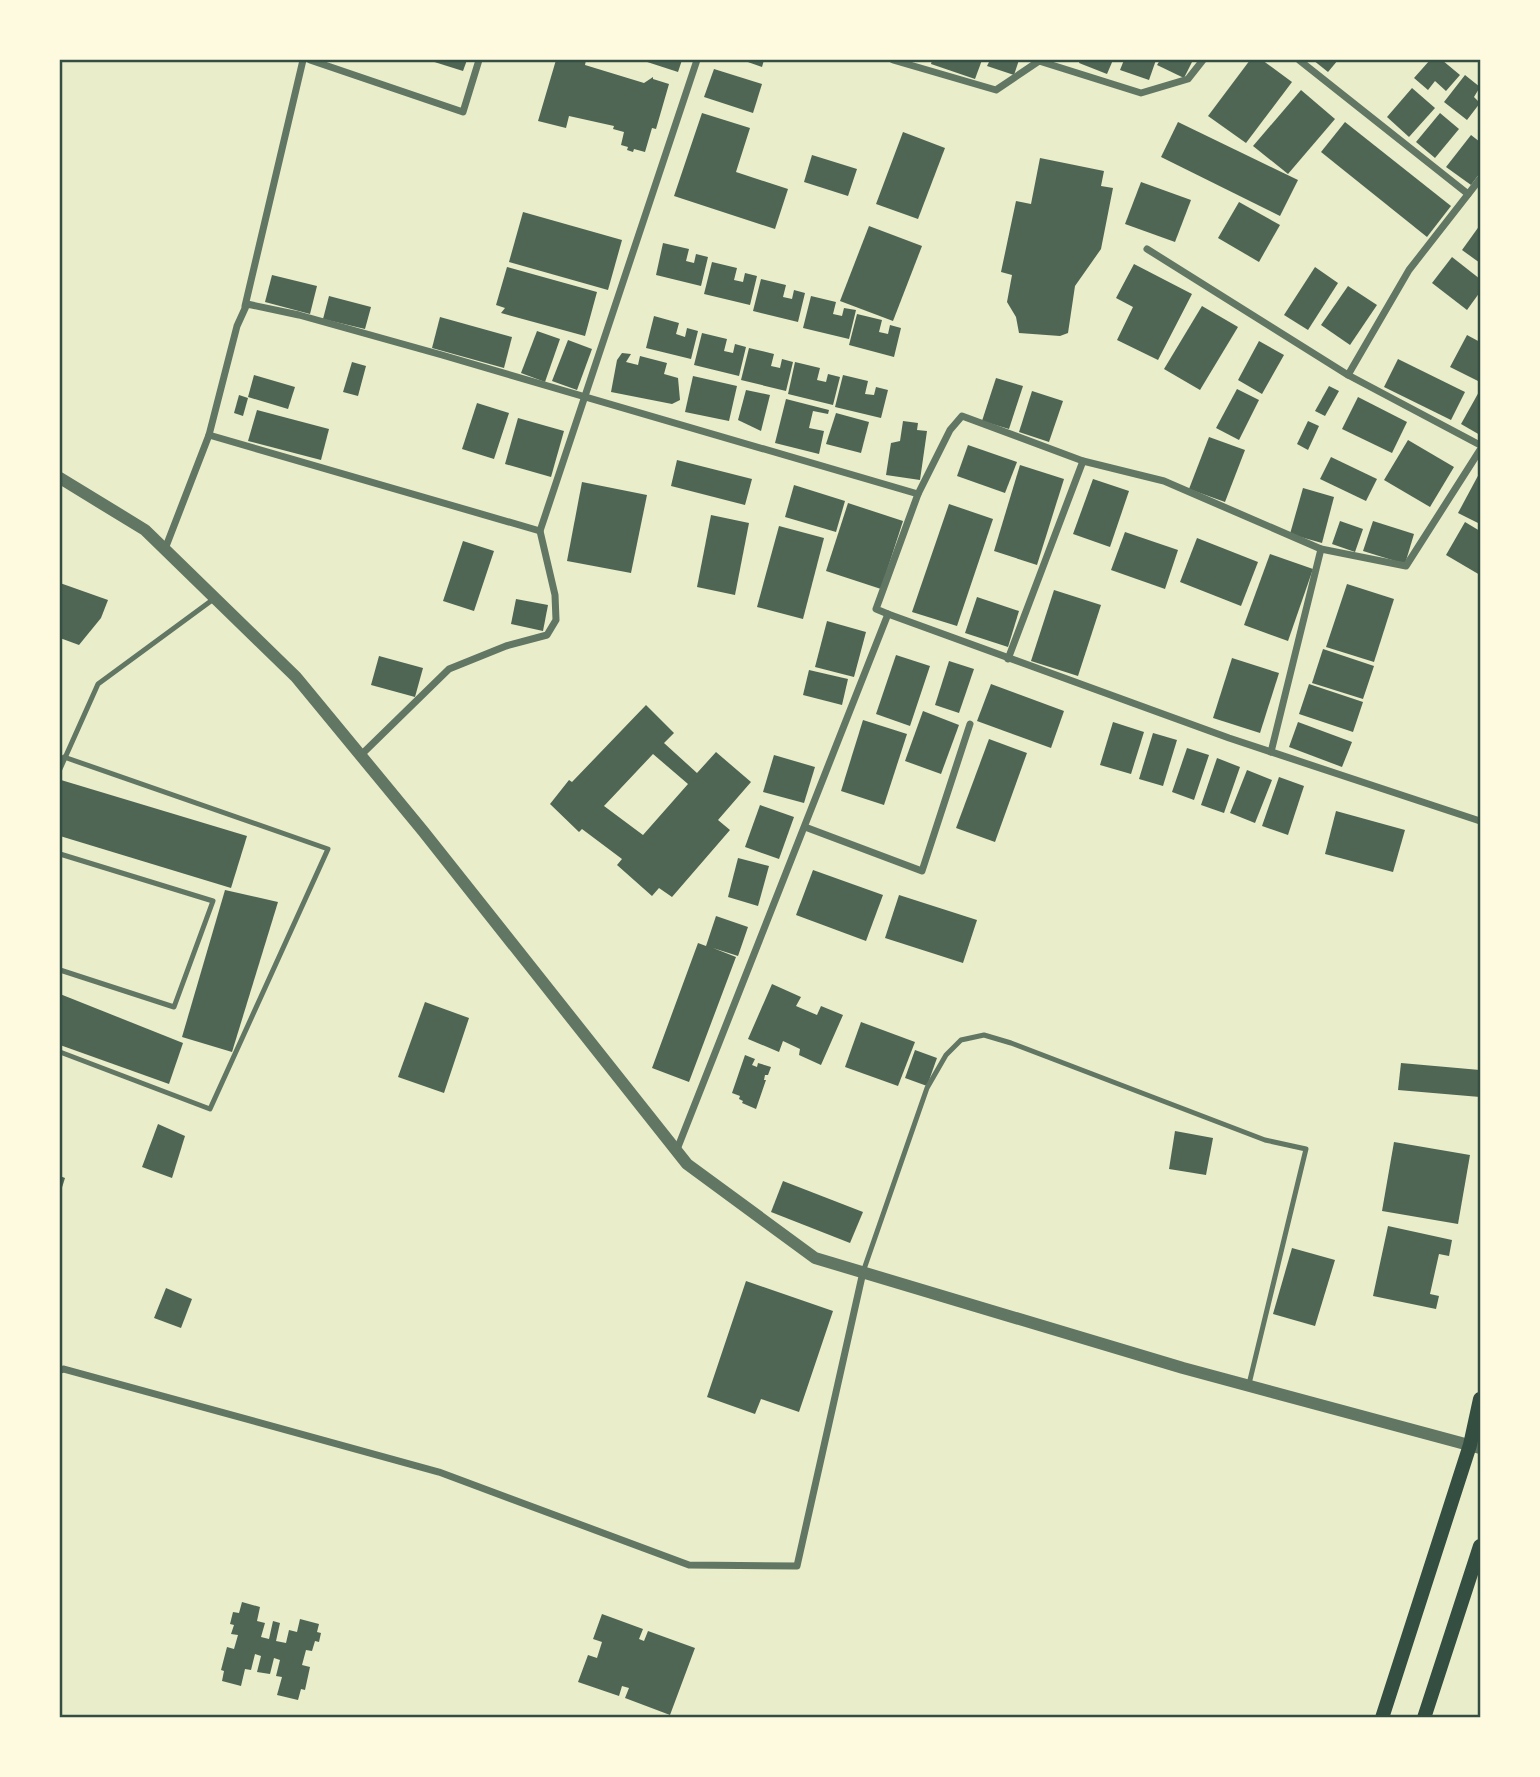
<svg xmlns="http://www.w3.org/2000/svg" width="1540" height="1777" font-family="Lato,sans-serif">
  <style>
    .building { fill: #4f6655; fill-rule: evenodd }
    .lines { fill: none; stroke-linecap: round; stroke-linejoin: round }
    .service { stroke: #617663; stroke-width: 5 }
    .minor { stroke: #617663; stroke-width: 7 }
    .tertiary { stroke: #617663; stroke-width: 12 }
    .secondary { stroke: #344e41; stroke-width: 14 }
    .neatline { fill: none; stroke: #344e41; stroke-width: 2.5 }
  </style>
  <rect width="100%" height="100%" fill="#e9edc9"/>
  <g class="building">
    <polygon points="428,60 467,60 463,71"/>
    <polygon points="556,60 586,60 585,65 644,83 653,77 653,79 669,84 656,129 652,128 645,152 634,149 633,152 627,150 628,147 621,145 624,132 613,129 614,126 569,116 566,128 538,121"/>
    <polygon points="641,60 682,60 678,72"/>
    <polygon points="742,60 764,60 762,67"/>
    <polygon points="932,60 982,60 975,79 931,64"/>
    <polygon points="990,60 1019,60 1014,75 987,66"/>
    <polygon points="1080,60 1113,60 1107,74 1079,63"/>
    <polygon points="1124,60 1156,60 1149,80 1120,70"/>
    <polygon points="1160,60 1193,60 1184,78 1157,65"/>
    <polygon points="1250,60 1262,60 1292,82 1246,143 1208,116"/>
    <polygon points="1313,60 1338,60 1328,72"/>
    <polygon points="1430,60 1442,60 1460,75 1446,91 1435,81 1428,90 1414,78"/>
    <polygon points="714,69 762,84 753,113 704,97"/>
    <polygon points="1465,75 1480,87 1474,97 1480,103 1467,120 1444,102"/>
    <polygon points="1412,88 1435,108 1409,137 1387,117"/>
    <polygon points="1301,90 1335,119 1288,174 1253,146"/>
    <polygon points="702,113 750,128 736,172 788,189 775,229 674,196"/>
    <polygon points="1440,113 1459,129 1435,158 1416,142"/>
    <polygon points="1178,122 1298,180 1280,216 1161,157"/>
    <polygon points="1345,122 1451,206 1427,237 1321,152"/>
    <polygon points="903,132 945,148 918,219 876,204"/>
    <polygon points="1471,135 1480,142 1480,173 1471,185 1446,167"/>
    <polygon points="812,155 857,169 848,196 804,182"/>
    <polygon points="1040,158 1104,171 1101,186 1113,188 1101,249 1075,286 1068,333 1060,336 1019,333 1016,317 1007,302 1012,275 1001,272 1016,201 1031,204"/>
    <polygon points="1141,182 1191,200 1175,242 1125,224"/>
    <polygon points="1239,202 1280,225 1259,262 1218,238"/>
    <polygon points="523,212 622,240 608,290 509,262"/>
    <polygon points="1480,225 1480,263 1462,250"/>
    <polygon points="869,226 922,246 893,321 840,301"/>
    <polygon points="663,243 689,249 686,261 694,263 696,254 708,257 701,286 656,275"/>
    <polygon points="1452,257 1480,279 1480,292 1467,310 1432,283"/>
    <polygon points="712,262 737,268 734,280 743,282 745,273 757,276 750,305 704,294"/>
    <polygon points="1134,264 1192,294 1158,360 1117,340 1133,307 1116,298"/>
    <polygon points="507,267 597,292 585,336 501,313 505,308 496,305"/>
    <polygon points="1315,267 1338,283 1308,330 1284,315"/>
    <polygon points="272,275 317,286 310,314 265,302"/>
    <polygon points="761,279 786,285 783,297 792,299 794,290 805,293 798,322 753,311"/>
    <polygon points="1348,286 1377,305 1350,345 1321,325"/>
    <polygon points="329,296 371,307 365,329 323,319"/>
    <polygon points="811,296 836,302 833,314 842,316 844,308 856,310 849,339 803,328"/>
    <polygon points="1202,306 1238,327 1200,390 1164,369"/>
    <polygon points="857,314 882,320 879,332 888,334 890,325 901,328 894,357 849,345"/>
    <polygon points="654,316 679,323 676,334 685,337 687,328 698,331 691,359 646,348"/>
    <polygon points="440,317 512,337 504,368 432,348"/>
    <polygon points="537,331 560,339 545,382 521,373"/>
    <polygon points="702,333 727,339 724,351 733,353 735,344 746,347 739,376 694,365"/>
    <polygon points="1467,335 1480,342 1480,382 1450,367"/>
    <polygon points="568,340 592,349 577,390 552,381"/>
    <polygon points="1259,341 1284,355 1262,394 1238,380"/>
    <polygon points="749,348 774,354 771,366 780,368 782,359 793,362 786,391 741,380"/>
    <polygon points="622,353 631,354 626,362 638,365 640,356 667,363 664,374 678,378 680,400 672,404 611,392 617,360"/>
    <polygon points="1398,359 1465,392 1451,420 1384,387"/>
    <polygon points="352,362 366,366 358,396 343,392"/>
    <polygon points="795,362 820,368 817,380 826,382 828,374 840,377 833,405 788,394"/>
    <polygon points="254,375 295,387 288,409 248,397"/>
    <polygon points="843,375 868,381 865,394 874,395 876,387 888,390 881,418 835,407"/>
    <polygon points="693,376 737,386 729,421 685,412"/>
    <polygon points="996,378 1023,386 1009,429 982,421"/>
    <polygon points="1329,386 1339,391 1325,416 1315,411"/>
    <polygon points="1237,389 1259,400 1239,440 1216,428"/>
    <polygon points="746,390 770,395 761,431 738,420"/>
    <polygon points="1480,390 1480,435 1461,424"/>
    <polygon points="1032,391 1063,401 1049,442 1019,432"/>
    <polygon points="239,395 248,398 243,416 234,413"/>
    <polygon points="1358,397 1407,422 1392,453 1342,429"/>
    <polygon points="786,399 829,410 828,414 813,411 809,428 824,431 819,454 775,443"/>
    <polygon points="477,403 509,413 494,459 462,449"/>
    <polygon points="257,410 329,429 321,460 248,441"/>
    <polygon points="836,413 869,422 861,453 826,444"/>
    <polygon points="518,418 564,431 551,477 505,464"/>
    <polygon points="903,421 918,423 917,430 927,431 920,480 886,475 891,443 900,441"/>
    <polygon points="1308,421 1319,426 1308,450 1297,444"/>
    <polygon points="1209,437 1245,450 1225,502 1189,489"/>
    <polygon points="1408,440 1454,467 1430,507 1384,480"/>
    <polygon points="968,445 1017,462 1005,493 957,476"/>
    <polygon points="1331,457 1377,479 1366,501 1320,479"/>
    <polygon points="677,460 752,479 745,505 671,486"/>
    <polygon points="1020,465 1064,479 1037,565 994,551"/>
    <polygon points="1480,472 1480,524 1458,513"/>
    <polygon points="1093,479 1129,491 1110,547 1073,534"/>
    <polygon points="582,482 647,495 631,573 567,561"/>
    <polygon points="794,485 845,501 836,532 785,517"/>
    <polygon points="1303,488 1334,497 1322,543 1290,534"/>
    <polygon points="848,503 903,521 881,589 826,571"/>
    <polygon points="949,504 993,519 957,626 912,612"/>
    <polygon points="711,515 749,523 735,595 697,587"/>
    <polygon points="1340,521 1363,529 1355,552 1332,544"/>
    <polygon points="1373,521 1414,534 1405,564 1363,551"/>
    <polygon points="1465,522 1480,531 1480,575 1446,555"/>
    <polygon points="779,526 824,538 803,619 757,607"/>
    <polygon points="1125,532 1178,550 1165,589 1111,570"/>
    <polygon points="1197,538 1258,562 1241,606 1180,582"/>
    <polygon points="463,541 494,551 474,611 443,601"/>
    <polygon points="1270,554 1313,569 1288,641 1244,625"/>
    <polygon points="60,583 108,600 101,618 79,645 60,638"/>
    <polygon points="1347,584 1394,599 1374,662 1326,647"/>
    <polygon points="1054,590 1101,605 1078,676 1031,661"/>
    <polygon points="977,597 1019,611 1008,647 965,633"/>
    <polygon points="516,599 548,605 543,631 511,624"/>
    <polygon points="827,621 866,632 854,677 815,667"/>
    <polygon points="1323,649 1374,666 1363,699 1312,683"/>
    <polygon points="896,655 930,666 910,726 876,714"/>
    <polygon points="379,656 423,668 415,697 371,685"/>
    <polygon points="1232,658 1279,673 1260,733 1213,718"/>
    <polygon points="949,661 974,669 959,713 935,705"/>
    <polygon points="809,670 848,679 842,705 803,695"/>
    <polygon points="991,684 1064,711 1051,748 977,721"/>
    <polygon points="1309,684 1363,702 1353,732 1299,714"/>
    <path d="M646,705l28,28 -10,10 33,30 19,-21 35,30 -33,38 12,10 -58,67 -13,-9 -7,8 -35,-31 5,-6 -40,-30 -3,3 -29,-28 19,-24 3,2zM653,754l35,30 -45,51 -39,-29z"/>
    <polygon points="923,711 959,725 941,774 905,761"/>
    <polygon points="863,720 907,734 884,805 841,791"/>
    <polygon points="1113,722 1144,732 1131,774 1100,765"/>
    <polygon points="1298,722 1352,742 1342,767 1289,747"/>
    <polygon points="1153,733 1177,740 1163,786 1139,779"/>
    <polygon points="989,739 1027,753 995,842 956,828"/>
    <polygon points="1187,748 1209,755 1194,800 1172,792"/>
    <polygon points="774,755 815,767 804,803 763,792"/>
    <polygon points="1217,758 1240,767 1224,813 1201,805"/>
    <polygon points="1247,770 1272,780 1255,823 1230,813"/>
    <polygon points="1279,777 1304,786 1288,835 1262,826"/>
    <polygon points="61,780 247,836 231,888 60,836"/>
    <polygon points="760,805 794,817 779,859 745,847"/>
    <polygon points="1336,811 1405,830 1393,872 1325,854"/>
    <polygon points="738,858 769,866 758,906 728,897"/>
    <polygon points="813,870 883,895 866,941 796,915"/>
    <polygon points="225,890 278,902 232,1052 182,1037"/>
    <polygon points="899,895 977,920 963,963 885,938"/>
    <polygon points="716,916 748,927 738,956 713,948 736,957 689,1082 652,1068 698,943 706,946"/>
    <polygon points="772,984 801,997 796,1006 817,1015 821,1006 843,1015 821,1065 799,1055 800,1049 783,1041 779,1052 748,1039"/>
    <polygon points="60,994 183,1043 169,1084 60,1045"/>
    <polygon points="425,1002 469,1018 444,1093 398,1077"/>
    <polygon points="861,1022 915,1042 898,1086 845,1067"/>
    <polygon points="915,1050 937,1058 927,1086 905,1078"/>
    <polygon points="745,1055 755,1059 752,1065 757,1067 758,1063 771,1067 768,1075 765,1075 764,1080 766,1080 756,1109 742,1103 743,1101 739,1099 740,1096 732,1093"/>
    <polygon points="1401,1063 1480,1070 1480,1097 1398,1090"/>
    <polygon points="158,1124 185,1136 172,1178 142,1167"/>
    <polygon points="1175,1131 1213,1138 1206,1175 1169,1169"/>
    <polygon points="1394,1142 1470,1155 1458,1224 1382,1211"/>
    <polygon points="60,1176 65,1178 60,1194"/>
    <polygon points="783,1181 863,1212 850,1243 771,1212"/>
    <polygon points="1388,1226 1452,1240 1449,1256 1439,1254 1430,1294 1439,1296 1436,1309 1373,1296"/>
    <polygon points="1292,1248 1335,1260 1315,1326 1273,1314"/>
    <polygon points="746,1281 833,1311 799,1412 761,1399 755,1414 707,1397"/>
    <polygon points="166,1288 192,1299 181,1328 154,1318"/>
    <polygon points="242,1602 260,1607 257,1621 265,1623 261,1637 269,1639 273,1621 280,1623 276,1641 286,1643 289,1630 297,1632 300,1619 319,1624 317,1632 321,1633 319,1642 315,1641 312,1651 306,1650 302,1665 310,1667 305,1690 301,1689 298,1700 277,1695 282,1677 276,1676 280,1660 274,1658 270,1674 257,1672 261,1656 255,1654 251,1670 245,1669 241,1686 222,1681 224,1671 221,1670 227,1647 234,1649 238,1635 231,1634 234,1625 230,1624 233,1612 239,1613"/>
    <polygon points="602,1614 643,1629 639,1639 644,1641 648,1631 695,1648 670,1715 625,1698 629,1688 622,1686 619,1696 578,1682 588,1655 597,1658 602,1642 593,1639"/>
  </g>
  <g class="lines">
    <g class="service">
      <polyline points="60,769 98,684 215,598"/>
      <polyline points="60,854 213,901 174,1007 60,970"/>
      <polyline points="60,1052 210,1109 328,849 64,757"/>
      <polyline points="863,1272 927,1088 946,1055 961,1040 984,1035 1011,1043 1265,1140 1306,1149 1249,1384"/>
    </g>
    <g class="minor">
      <polyline points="310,60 463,112 479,60"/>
      <polyline points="893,60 996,90 1039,61 1141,93 1188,79 1203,60"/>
      <polyline points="1299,60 1468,194"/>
      <polyline points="1480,179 1409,270 1348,375 1480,445"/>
      <polyline points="1147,249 1348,375"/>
      <polyline points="245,306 303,60"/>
      <polyline points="209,435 540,531 697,60"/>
      <polyline points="918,494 950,430 962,416 1083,461 1164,481 1321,549 1406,566 1480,450"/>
      <polyline points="165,549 209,435 237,326 247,304 299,315 442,355 918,494 876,609 888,614"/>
      <polyline points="1008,659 1083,461"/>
      <polyline points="1271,752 1321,549"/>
      <polyline points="361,755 449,669 506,646 547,635 556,620 555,595 540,531"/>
      <polyline points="805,827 922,871 970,724"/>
      <polyline points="676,1152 888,614 1229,738 1480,821"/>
      <polyline points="60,1370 64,1369 439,1472 689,1565 797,1566 863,1272"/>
    </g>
    <polyline class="tertiary" points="60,478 145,530 296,677 423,831 687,1164 815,1258 1183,1368 1480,1448"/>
    <g class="secondary">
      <polyline points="1382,1718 1470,1445 1480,1399"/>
      <polyline points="1424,1718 1480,1546"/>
    </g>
  </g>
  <rect width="1540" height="1777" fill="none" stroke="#fefae0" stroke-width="122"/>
  <rect x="61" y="61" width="1418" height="1655" class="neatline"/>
</svg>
